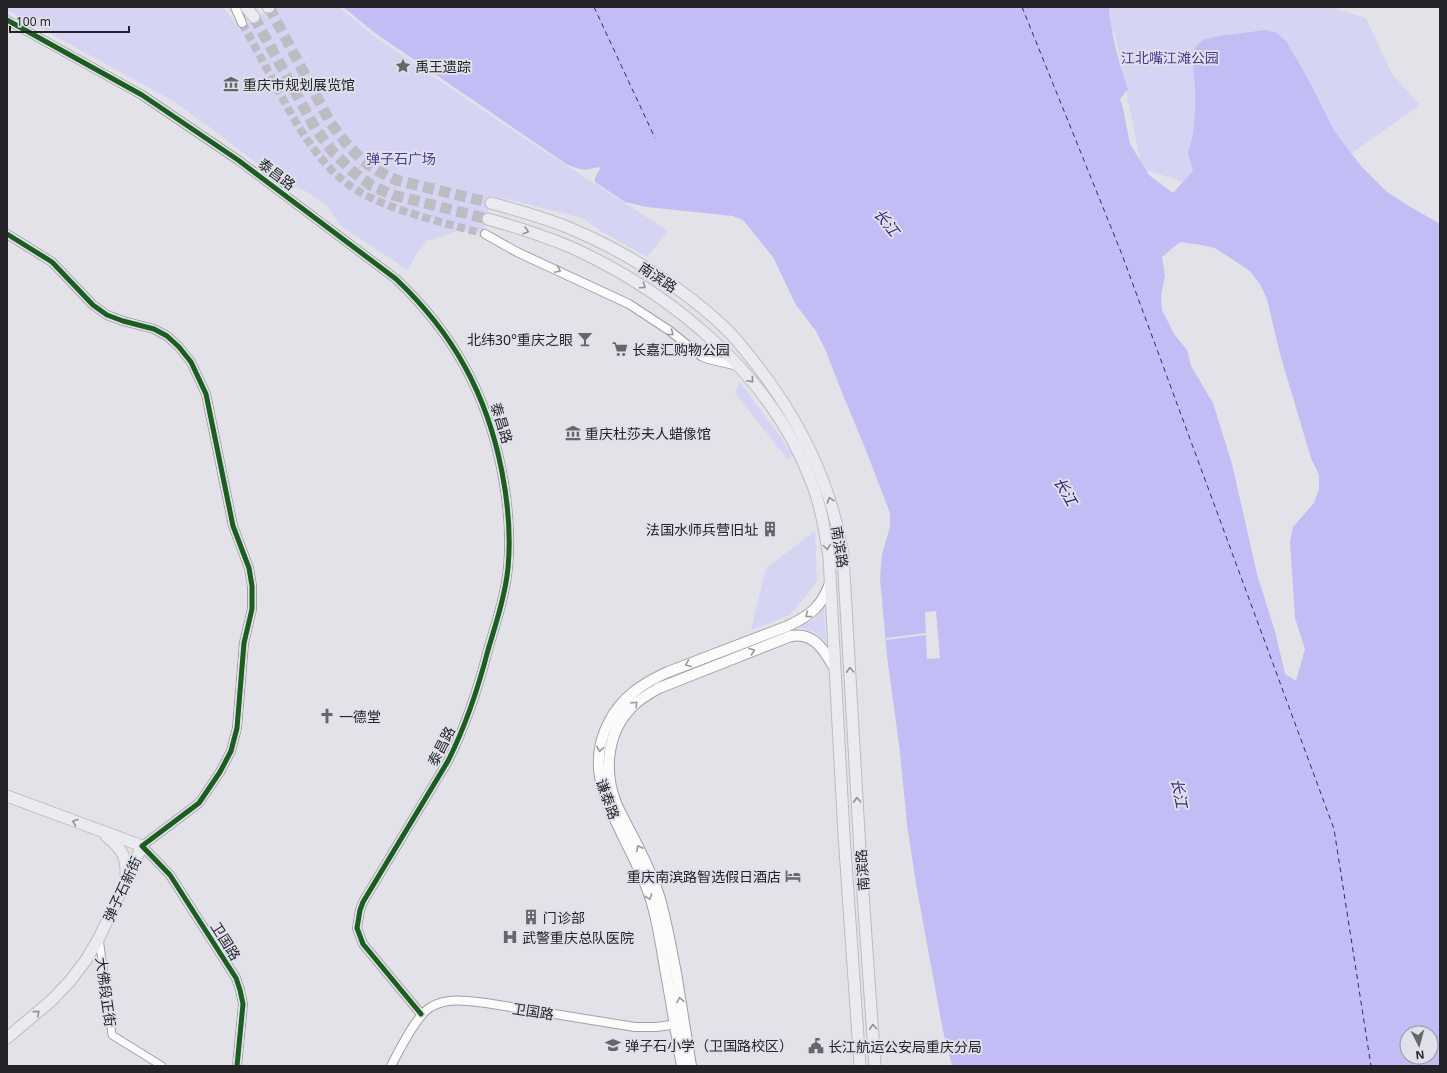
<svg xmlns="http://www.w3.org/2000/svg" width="1447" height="1073" font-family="'Noto Sans','Noto Sans SC',sans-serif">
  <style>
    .green { fill: #d5d4f2 }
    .water { fill: #c2bdf5; fill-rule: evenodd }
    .pier { fill: #e2e2e8 }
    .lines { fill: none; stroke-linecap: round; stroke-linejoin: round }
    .ferry { stroke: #38227a; stroke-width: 1; stroke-dasharray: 5 4; stroke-linecap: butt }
    .tertiary-tunnel { stroke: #bcbcc2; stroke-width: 8; stroke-dasharray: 8 4; stroke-linecap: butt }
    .primary-tunnel { stroke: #bcbcc2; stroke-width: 11; stroke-dasharray: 11 5.5; stroke-linecap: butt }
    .minor-casing { stroke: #a1a1a5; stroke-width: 9 }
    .tertiary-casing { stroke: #a1a1a5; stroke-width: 10 }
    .secondary-casing { stroke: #a1a1a5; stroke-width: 12 }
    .primary-casing { stroke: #bcbcc0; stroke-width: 13 }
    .minor { stroke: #fbfbfc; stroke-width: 7 }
    .tertiary { stroke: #fbfbfc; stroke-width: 8 }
    .secondary { stroke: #fbfbfc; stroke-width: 10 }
    .primary { stroke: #ebeaf0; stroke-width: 11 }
    .cycleway-casing { stroke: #e0e0ea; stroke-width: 8 }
    .cycleway { stroke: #1b5e20; stroke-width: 5 }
    .oneway { stroke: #919196 }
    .oneway2 { stroke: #9a9a9d }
    .labels { text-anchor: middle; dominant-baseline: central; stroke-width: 4; stroke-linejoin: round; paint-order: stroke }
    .park-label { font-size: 14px; fill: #4b3992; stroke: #e0e0ea }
    .poi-label { font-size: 14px; fill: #242428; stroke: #e0e0ea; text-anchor: start }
    .street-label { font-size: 14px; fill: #242428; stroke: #e0e0ea }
    .water-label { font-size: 15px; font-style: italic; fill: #38227a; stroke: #e0e0ea }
  </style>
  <rect width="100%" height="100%" fill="#e2e2e8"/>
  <g class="green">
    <polygon points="7,7 223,7 239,28 275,7 339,7 374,36 530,142 668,231 647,257 601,231 583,218 510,200 490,196 484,235 460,230 427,241 416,254 408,270 341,226 327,206 304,190 282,183 215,131 170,99 7,10"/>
    <polygon points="1110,7 1329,7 1366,18 1392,74 1420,105 1342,160 1197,186 1142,169 1115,34 1111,27"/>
    <path d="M740,382c17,25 37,48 53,74l-5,4 -53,-67z"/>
    <polygon points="815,531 817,582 790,615 751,630 766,568"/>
    <polygon points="824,608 826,642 816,633 800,627 799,626 813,620"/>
  </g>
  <path class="water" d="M343,7h766c2,29 10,55 19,82l-8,10 3,9 7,36 19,31 24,18 20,-22 -5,-18 5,-19 2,-23v-26l-3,-28 3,-10 8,-7 16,-4 47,-6 11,3 9,8 22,38 27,53 26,34 26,26 22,14 31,18v842h-488l-9,-35 -27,-147 -9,-60 -7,-72 -13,-96 -7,-78 2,-24 8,-27v-14l-25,-65 -26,-63 -14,-36 -9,-18 -20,-26 -23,-48 -30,-37 -10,-4 -86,-9 -22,-5 -30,-20v-4l5,-9 -1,-2 -14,3 -9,-2 -10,-4 -191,-131zM1180,242l21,3 14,3 35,23 10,13 7,15 13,55 31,104 8,17v14l-5,14 -21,24 -3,15 5,76 10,31 -9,32 -11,-7 -9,-39 -19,-61 -25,-110 -19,-61 -22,-37 -4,-16 -13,-16 -12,-24 -1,-15 4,-19 -3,-19zM1407,1033h24v24h-24z"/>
  <polygon class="pier" points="936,611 940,658 927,659 926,635 886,640 886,638 926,633 925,612"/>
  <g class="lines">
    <g class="ferry">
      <polyline points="594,7 655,138"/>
      <polyline points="1022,7 1121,252 1334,829 1371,1066"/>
    </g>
    <path class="tertiary-tunnel" d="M242,23c12,22 24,44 36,67 22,40 45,84 89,106 37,18 79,27 118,38"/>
    <g class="primary-tunnel">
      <polyline points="269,7 330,122 345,142 362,160 378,171 396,180 491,203"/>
      <polyline points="254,17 315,128 333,152 352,171 372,186 393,195 488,219"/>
    </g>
    <defs>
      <polyline id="minor" points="99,938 112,1035 162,1066"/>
      <g id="tertiary">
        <polyline points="235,7 242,23"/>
        <path d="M7,20l135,75 96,65 158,119c57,54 91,115 106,193 6,31 9,64 6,96 -3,28 -12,55 -20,82 -10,39 -22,75 -40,111l-85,141 -3,8 -3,18 6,16 58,70"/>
        <polyline points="7,234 52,262 93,305 107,315 123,321 154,329 167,336 179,347 191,362 206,394 233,526 249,568 252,586 252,609 244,643 237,728 231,751 220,772 199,803 142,846 170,875 236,978 240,990 243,1004 237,1066"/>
        <polyline points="485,234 517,252 629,304 670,331 701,356 708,359 738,366"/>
        <path d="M391,1066c8,-15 26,-52 40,-59 17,-10 37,-6 55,-4l149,24h21l23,-3"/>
      </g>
      <g id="secondary">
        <path d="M682,1066c-6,-33 -11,-66 -17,-98 -4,-23 -7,-46 -14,-68 -7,-23 -18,-43 -28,-64 -19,-39 -36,-72 -14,-114 13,-25 34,-39 59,-50l120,-46c21,-10 34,-19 42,-43"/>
        <path d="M691,1066c-5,-31 -10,-62 -15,-93 -5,-25 -9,-49 -16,-74 -7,-23 -18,-45 -29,-66 -5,-10 -11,-20 -15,-30 -13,-33 -9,-73 18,-98 7,-7 16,-12 25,-17l132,-52c23,-4 33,14 43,31"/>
      </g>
      <g id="primary">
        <polyline points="246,7 254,17"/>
        <polyline points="268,7 269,7"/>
        <path d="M491,203c28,8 56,15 83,27 50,21 109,58 149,96 12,11 22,24 32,37 45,57 76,120 88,192l17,296 15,215"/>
        <path d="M488,219c30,9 61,18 89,31 98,46 195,126 234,231 10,24 14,51 18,76l15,278 16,231"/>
        <polyline points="7,796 142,846 99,938 86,960 70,981 52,1000 7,1038"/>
        <path d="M106,836c16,13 21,20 20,41"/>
      </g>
    </defs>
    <use href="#minor" class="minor-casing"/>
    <use href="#tertiary" class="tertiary-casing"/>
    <use href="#secondary" class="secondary-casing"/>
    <use href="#primary" class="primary-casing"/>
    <use href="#minor" class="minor"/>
    <use href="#tertiary" class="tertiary"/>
    <use href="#secondary" class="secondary"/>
    <use href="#primary" class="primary"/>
    <defs>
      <g id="cycleway">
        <path d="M7,20l135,75 96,65 158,119c57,54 91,115 106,193 6,31 9,64 6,96 -3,28 -12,55 -20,82 -10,39 -22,75 -40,111l-85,141 -3,8 -3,18 6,16 58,70"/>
        <polyline points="7,234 52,262 93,305 107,315 123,321 154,329 167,336 179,347 191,362 206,394 233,526 249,568 252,586 252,609 244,643 237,728 231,751 220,772 199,803 142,846 170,875 236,978 240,990 243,1004 237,1066"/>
      </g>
    </defs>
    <use href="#cycleway" class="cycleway-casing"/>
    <use href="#cycleway" class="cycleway"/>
  </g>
  <defs><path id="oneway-chevron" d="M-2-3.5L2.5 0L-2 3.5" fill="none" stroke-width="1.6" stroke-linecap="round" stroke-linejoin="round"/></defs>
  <g class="oneway">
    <use href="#oneway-chevron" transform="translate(526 231) rotate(17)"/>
    <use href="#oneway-chevron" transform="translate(643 286) rotate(34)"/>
    <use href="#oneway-chevron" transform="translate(751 380) rotate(49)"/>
    <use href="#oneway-chevron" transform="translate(830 500) rotate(-108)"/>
    <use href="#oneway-chevron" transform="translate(827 547) rotate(82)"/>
    <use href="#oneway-chevron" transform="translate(850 670) rotate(-93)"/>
    <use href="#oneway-chevron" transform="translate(857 800) rotate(-93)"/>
    <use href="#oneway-chevron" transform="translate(75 822) rotate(-160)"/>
    <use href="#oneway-chevron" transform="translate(37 1013) rotate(-40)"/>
    <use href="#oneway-chevron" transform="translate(873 1027) rotate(-94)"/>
  </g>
  <g class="oneway2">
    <use href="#oneway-chevron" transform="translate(558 270) rotate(25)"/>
    <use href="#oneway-chevron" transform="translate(671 333) rotate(37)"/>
    <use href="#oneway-chevron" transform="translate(808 615) rotate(143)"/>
    <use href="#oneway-chevron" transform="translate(752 651) rotate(-21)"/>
    <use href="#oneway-chevron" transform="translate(688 664) rotate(159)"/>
    <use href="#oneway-chevron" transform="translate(635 704) rotate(-44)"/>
    <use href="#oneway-chevron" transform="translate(600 749) rotate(100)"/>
    <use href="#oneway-chevron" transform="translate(639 848) rotate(-117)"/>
    <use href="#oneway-chevron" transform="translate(649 897) rotate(71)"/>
    <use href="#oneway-chevron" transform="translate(680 1000) rotate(-100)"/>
  </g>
  <defs>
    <symbol id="sight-bare" viewBox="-9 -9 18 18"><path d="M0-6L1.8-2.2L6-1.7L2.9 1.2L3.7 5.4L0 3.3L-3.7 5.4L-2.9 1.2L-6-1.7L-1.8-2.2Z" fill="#66666b" stroke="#e0e0ea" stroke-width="2.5" paint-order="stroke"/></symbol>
    <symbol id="museum-bare" viewBox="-9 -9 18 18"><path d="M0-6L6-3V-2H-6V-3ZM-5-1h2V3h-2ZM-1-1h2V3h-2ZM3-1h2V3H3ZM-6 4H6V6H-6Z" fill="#66666b" stroke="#e0e0ea" stroke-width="2.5" paint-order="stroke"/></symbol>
    <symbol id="bar-bare" viewBox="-9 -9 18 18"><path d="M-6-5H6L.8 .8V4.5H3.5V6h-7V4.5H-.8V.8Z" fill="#66666b" stroke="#e0e0ea" stroke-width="2.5" paint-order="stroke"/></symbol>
    <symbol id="supermarket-bare" viewBox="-9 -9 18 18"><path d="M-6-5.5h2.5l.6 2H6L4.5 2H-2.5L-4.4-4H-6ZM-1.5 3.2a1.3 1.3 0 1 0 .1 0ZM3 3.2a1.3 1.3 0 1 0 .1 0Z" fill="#66666b" stroke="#e0e0ea" stroke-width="2.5" paint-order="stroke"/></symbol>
    <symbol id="building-bare" viewBox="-9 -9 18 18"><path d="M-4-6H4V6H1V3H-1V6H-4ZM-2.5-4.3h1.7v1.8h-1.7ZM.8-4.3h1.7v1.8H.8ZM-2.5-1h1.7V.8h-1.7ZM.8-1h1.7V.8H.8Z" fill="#66666b" stroke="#e0e0ea" stroke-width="2.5" paint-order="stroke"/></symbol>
    <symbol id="church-bare" viewBox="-9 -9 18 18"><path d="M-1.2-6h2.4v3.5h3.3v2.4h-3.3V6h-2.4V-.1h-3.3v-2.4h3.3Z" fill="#66666b" stroke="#e0e0ea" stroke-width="2.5" paint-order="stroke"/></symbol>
    <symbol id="hotel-bare" viewBox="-9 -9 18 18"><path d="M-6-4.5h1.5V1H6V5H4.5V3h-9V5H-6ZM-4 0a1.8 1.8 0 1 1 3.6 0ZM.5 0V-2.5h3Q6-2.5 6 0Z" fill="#66666b" stroke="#e0e0ea" stroke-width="2.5" paint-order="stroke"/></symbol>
    <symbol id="hospital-bare" viewBox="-9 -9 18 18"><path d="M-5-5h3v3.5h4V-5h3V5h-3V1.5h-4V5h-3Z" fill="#66666b" stroke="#e0e0ea" stroke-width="2.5" paint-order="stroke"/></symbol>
    <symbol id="school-bare" viewBox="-9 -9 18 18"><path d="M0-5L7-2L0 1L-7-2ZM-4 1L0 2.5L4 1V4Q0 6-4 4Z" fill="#66666b" stroke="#e0e0ea" stroke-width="2.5" paint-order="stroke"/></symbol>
    <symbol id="civic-bare" viewBox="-9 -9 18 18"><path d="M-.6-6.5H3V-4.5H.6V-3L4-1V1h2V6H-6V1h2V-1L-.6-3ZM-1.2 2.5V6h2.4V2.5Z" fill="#66666b" stroke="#e0e0ea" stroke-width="2.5" paint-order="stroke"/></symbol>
  </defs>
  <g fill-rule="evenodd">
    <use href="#sight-bare" x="392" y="55" width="22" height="22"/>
    <use href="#museum-bare" x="220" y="73" width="22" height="22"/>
    <use href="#bar-bare" x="574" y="328" width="22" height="22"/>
    <use href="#supermarket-bare" x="609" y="338" width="22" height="22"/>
    <use href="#museum-bare" x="562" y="422" width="22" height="22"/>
    <use href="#building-bare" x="759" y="518" width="22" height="22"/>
    <use href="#church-bare" x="316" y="705" width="22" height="22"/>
    <use href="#hotel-bare" x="782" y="865" width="22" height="22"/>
    <use href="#building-bare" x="520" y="906" width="22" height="22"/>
    <use href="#hospital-bare" x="499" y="926" width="22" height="22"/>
    <use href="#school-bare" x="602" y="1034" width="22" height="22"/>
    <use href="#civic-bare" x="805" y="1035" width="22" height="22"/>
  </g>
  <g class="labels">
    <g class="park-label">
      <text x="1170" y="57">江北嘴江滩公园</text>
      <text x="401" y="158">弹子石广场</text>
    </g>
    <g class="poi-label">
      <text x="415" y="66">禹王遗踪</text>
      <text x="243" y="84">重庆市规划展览馆</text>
      <text x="573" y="339" text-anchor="end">北纬30°重庆之眼</text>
      <text x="632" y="349">长嘉汇购物公园</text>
      <text x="585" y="433">重庆杜莎夫人蜡像馆</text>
      <text x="758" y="529" text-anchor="end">法国水师兵营旧址</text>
      <text x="339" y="716">一德堂</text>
      <text x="781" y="876" text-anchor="end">重庆南滨路智选假日酒店</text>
      <text x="543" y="917">门诊部</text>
      <text x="522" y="937">武警重庆总队医院</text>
      <text x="625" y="1045">弹子石小学（卫国路校区）</text>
      <text x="828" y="1046">长江航运公安局重庆分局</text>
    </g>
    <g class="street-label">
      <text transform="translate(277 174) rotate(37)">泰昌路</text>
      <text transform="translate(658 277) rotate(33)">南滨路</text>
      <text transform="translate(502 423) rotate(73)">泰昌路</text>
      <text transform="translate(840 547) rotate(81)">南滨路</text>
      <text transform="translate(441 746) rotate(-63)">泰昌路</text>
      <text transform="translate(608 799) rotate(70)">谦泰路</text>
      <text transform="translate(862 870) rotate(-94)">南滨路</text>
      <text transform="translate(122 889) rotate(-65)">弹子石新街</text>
      <text transform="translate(226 941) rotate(58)">卫国路</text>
      <text transform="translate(106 992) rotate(82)">大佛段正街</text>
      <text transform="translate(533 1011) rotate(9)">卫国路</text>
    </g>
    <g class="water-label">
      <text transform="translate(887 222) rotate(51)">长江</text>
      <text transform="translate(1066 491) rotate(60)">长江</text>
      <text transform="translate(1180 793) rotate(79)">长江</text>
    </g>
  </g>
  <rect width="1447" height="1073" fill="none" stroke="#242428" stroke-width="16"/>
  <g transform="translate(1419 1045) rotate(174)"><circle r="19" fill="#e0e0ea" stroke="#95959c"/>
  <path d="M0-3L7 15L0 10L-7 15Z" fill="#66666b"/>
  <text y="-6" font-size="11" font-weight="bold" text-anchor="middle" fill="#242428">N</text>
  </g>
  <path d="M10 26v6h119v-6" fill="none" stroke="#242428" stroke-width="2"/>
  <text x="16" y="26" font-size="12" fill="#242428" stroke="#e0e0ea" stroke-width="3" paint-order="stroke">100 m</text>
</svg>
